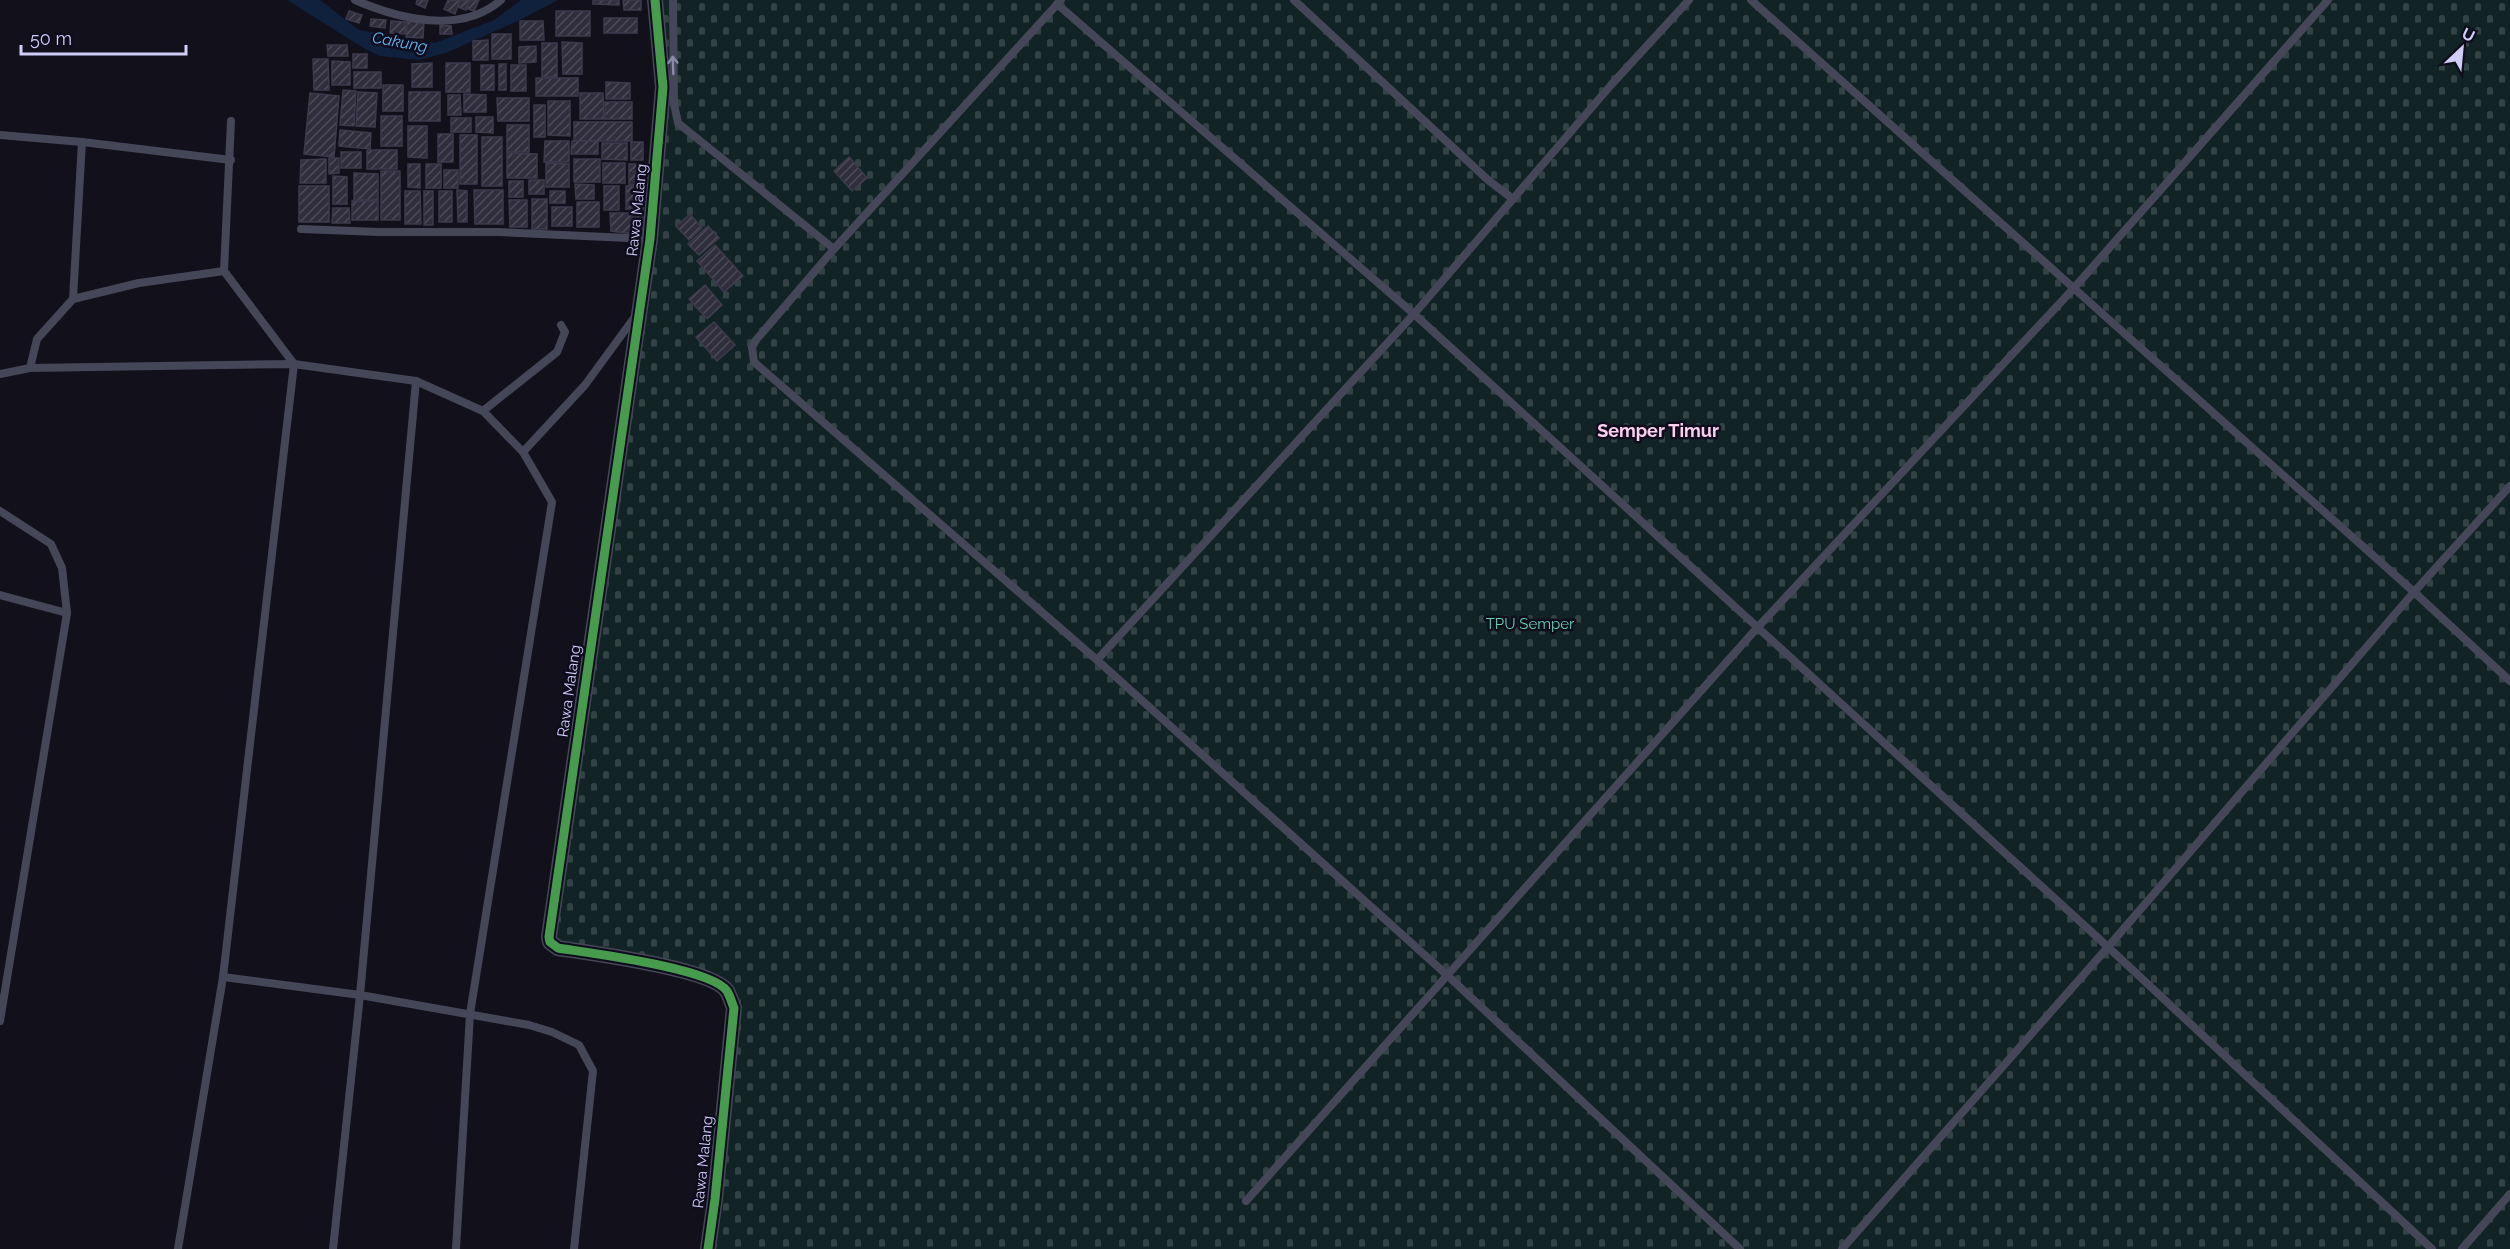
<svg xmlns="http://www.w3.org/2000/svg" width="2510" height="1249" font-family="Raleway,sans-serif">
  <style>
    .cemetery { fill: url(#cemetery-stones) }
    .water { fill: #0f213c }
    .building { fill: url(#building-hatch); stroke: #3d3a4d; stroke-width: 1.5 }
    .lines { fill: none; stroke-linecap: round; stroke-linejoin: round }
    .service { stroke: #464659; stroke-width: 8 }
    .minor { stroke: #464659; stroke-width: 16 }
    .cycleway-casing { stroke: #0f0d1d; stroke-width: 13 }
    .cycleway { stroke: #469c4c; stroke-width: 9 }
    .oneway { stroke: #8b8aaa }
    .labels { text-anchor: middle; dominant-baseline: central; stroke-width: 5; stroke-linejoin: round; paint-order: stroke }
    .street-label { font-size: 15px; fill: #d0cdfb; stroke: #0f0d1d }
    .park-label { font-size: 15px; fill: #5fd5b3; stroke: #0f0d1d }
    .water-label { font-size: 16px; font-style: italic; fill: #63b6f3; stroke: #0f0d1d }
    .quarter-label { font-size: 18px; font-weight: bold; fill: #fbcfed; stroke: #0f0d1d }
  </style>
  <defs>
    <pattern id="cemetery-stones" width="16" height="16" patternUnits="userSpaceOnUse" patternTransform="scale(1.5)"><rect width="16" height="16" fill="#112324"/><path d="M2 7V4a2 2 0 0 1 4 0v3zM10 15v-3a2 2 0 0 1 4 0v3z" fill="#334245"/></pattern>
    <pattern id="building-hatch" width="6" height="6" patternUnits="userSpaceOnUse" patternTransform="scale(1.5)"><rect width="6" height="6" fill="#302e3c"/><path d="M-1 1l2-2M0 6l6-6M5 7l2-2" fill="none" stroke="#4d4b59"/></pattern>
  </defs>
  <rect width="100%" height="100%" fill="#12101a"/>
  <polygon class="cemetery" points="654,0 2510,0 2510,1249 704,1249 734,1008 727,990 550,942 663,87"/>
  <polygon class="water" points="287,0 320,0 359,30 435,43 494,20 521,0 558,0 518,21 446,53 419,60 380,56 365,49"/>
  <g class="building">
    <polygon points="417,0 428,0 425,8 416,4"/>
    <polygon points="460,0 455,14 444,9 448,0"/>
    <polygon points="460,0 470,0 466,10 458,7"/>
    <polygon points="470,0 479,0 474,11 466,8"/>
    <polygon points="593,0 619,0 619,5 593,4"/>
    <polygon points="623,0 641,0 641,10 624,10"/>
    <polygon points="349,11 362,15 359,23 346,19"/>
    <rect x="556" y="11" width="34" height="25"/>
    <rect x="604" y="18" width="33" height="15"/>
    <polygon points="371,19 386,20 385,28 370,26"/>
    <polygon points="408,19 424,21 423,38 406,37"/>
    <polygon points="391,21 406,22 405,34 390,33"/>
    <polygon points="520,21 543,21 544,40 520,40"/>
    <polygon points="440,25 451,26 452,34 440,34"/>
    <rect x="492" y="34" width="19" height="25"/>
    <polygon points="488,40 488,60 473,60 473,41"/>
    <polygon points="562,42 582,43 582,74 563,74"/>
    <rect x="542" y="43" width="15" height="34"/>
    <polygon points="327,45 347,45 348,56 328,56"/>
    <polygon points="536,46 536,62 519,63 519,47"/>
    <rect x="353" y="54" width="14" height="14"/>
    <polygon points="313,59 328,59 329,90 314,90"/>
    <polygon points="332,61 350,62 350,85 332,85"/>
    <polygon points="432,63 432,87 412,87 412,64"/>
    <rect x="446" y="63" width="24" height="29"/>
    <rect x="499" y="64" width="7" height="26"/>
    <rect x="481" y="65" width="13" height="25"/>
    <rect x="511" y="65" width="15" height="26"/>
    <rect x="354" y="72" width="27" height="16"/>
    <rect x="536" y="78" width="42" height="18"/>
    <polygon points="606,82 630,83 630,99 606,99"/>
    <rect x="383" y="85" width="20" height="26"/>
    <polygon points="343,90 356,91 354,126 340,125"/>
    <polygon points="358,92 377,93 375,127 356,126"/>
    <rect x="409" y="92" width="31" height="29"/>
    <polygon points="310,93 339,96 334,157 304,154"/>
    <polygon points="580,93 603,93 604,119 580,119"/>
    <polygon points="464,94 486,95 486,112 464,112"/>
    <polygon points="448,95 460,95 461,115 448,115"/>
    <polygon points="497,98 529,98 529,121 498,121"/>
    <polygon points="548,101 570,101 570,136 548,135"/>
    <rect x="605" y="102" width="27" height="17"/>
    <rect x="534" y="105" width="11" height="32"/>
    <rect x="381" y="116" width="21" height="30"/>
    <polygon points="476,117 493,117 493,133 476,132"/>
    <rect x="451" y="118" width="20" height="14"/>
    <rect x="574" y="122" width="58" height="19"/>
    <rect x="507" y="125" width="22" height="27"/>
    <polygon points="408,126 427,126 427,158 408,157"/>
    <polygon points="340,130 371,133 370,149 339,146"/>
    <rect x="438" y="134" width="15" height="28"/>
    <rect x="460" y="135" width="17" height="49"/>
    <rect x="482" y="137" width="20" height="49"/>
    <polygon points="545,141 569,141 569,162 544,162"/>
    <polygon points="572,141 598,141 598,154 571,154"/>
    <rect x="631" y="142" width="12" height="18"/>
    <polygon points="602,143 627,143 627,160 602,159"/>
    <rect x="367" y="150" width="30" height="19"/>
    <rect x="341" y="152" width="20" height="16"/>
    <polygon points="507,153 537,154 537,178 507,178"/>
    <polygon points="849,157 867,178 852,191 834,171"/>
    <polygon points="329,158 339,158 339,173 329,174"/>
    <polygon points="326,159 326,183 300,183 301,160"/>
    <rect x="574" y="159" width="26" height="23"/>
    <polygon points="546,163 569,164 569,187 546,187"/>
    <rect x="603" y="163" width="22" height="20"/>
    <polygon points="408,164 420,164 420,188 408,187"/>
    <rect x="426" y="164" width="15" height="24"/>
    <rect x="629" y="164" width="16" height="21"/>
    <rect x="444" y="170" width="14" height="18"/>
    <rect x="381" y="171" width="19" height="49"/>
    <polygon points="354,173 378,174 378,200 354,200"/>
    <polygon points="333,176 347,177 347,204 333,204"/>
    <rect x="529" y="180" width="15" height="14"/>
    <rect x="509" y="181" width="14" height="16"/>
    <polygon points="575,184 594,185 594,199 576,199"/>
    <rect x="299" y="186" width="30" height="36"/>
    <rect x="604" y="186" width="15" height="24"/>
    <polygon points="626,186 643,187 643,209 626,209"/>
    <polygon points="457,190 467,191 467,222 458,222"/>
    <polygon points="474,190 503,190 503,224 475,224"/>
    <polygon points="405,191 420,191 421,224 405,224"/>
    <rect x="424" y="191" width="9" height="34"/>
    <rect x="439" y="191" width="13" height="31"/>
    <rect x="550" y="191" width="15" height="12"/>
    <rect x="532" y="199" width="15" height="30"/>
    <polygon points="509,200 527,200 527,227 510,227"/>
    <rect x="352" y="201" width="26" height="19"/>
    <rect x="577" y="202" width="22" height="25"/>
    <rect x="552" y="207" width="20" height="19"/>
    <polygon points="333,208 349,208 350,223 332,223"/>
    <polygon points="610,213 648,213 647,236 611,231"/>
    <polygon points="690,214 702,228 689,240 676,226"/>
    <polygon points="708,226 719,238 699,255 688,244"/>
    <polygon points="715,245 743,276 724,292 697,261"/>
    <polygon points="705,285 722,305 707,319 689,299"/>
    <polygon points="714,322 735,345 717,361 696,337"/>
  </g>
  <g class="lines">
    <g class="service">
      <path d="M355,0c44,19 106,35 146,0"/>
      <polyline points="673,0 674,104 678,123 834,249"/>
      <polyline points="1061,0 834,249 756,340 752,347 754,362 1097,660 1448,976 1740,1249"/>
      <polyline points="1294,0 1488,180 1513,199"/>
      <polyline points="1751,0 2414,592 2510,681"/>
      <polyline points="1057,4 1414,314 2108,947 2432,1249"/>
      <polyline points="0,135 82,142 231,160"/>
      <polyline points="301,229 378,232 499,232 650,239"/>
      <polyline points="73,299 82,142"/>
      <polyline points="30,368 37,339 73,299 139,283 224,271"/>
      <polyline points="0,374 30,368 294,364 416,381 483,411 523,452 552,502 470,1014 456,1249"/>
      <polyline points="483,411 557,352 565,332 561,325"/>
      <polyline points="523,452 585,385 634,318"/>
      <polyline points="0,511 51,544 62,568 67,613 0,1021"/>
      <polyline points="0,595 67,613"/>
      <polyline points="1097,660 1414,314 1611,85 1689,0"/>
      <polyline points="223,977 360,995 529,1025 552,1032 579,1045 593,1071 574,1249"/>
      <polyline points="1246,1201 1757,628 2074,288 2328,0"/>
      <polyline points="178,1249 223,977 294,364 224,271 231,121"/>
      <polyline points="333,1249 360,995 416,381"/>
      <polyline points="1842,1249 2108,947 2414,592 2510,486"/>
      <polyline points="2462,1249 2510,1194"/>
    </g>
    <path class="minor" d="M655,0l8,87 -13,152 -101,698 1,5 8,6c31,5 153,20 169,43 3,5 5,12 7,17l-19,191 -7,50"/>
    <defs>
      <path id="cycleway" d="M655,0l8,87 -13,152 -101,698 1,5 8,6c31,5 153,20 169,43 3,5 5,12 7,17l-19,191 -7,50"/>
    </defs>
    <use href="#cycleway" class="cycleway-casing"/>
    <use href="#cycleway" class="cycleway"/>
  </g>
  <defs><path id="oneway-shaft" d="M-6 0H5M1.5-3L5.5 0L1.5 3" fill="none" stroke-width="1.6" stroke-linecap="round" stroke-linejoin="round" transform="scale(1.5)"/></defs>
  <use class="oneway" href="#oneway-shaft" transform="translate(673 65) rotate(-92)"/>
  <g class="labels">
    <g class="street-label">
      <text transform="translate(637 210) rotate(-84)">Rawa Malang</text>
      <text transform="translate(569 691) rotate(-82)">Rawa Malang</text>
      <text transform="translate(703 1162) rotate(-84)">Rawa Malang</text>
    </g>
    <g class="park-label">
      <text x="1530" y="624">TPU Semper</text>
    </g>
    <g class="water-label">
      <text transform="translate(400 42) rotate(10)">Cakung</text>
    </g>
    <g class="quarter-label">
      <text x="1658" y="430">Semper Timur</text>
    </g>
  </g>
  <g transform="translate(2462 48) rotate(26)" stroke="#0f0d1d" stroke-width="4.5" paint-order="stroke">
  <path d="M0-4.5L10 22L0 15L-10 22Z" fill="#d0cdfb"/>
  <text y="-9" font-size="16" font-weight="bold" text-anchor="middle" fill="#d0cdfb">U</text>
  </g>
  <path d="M21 45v9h165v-9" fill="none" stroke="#d0cdfb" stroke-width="3"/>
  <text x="30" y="45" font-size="18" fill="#d0cdfb" stroke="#0f0d1d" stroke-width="4.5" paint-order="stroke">50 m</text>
</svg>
